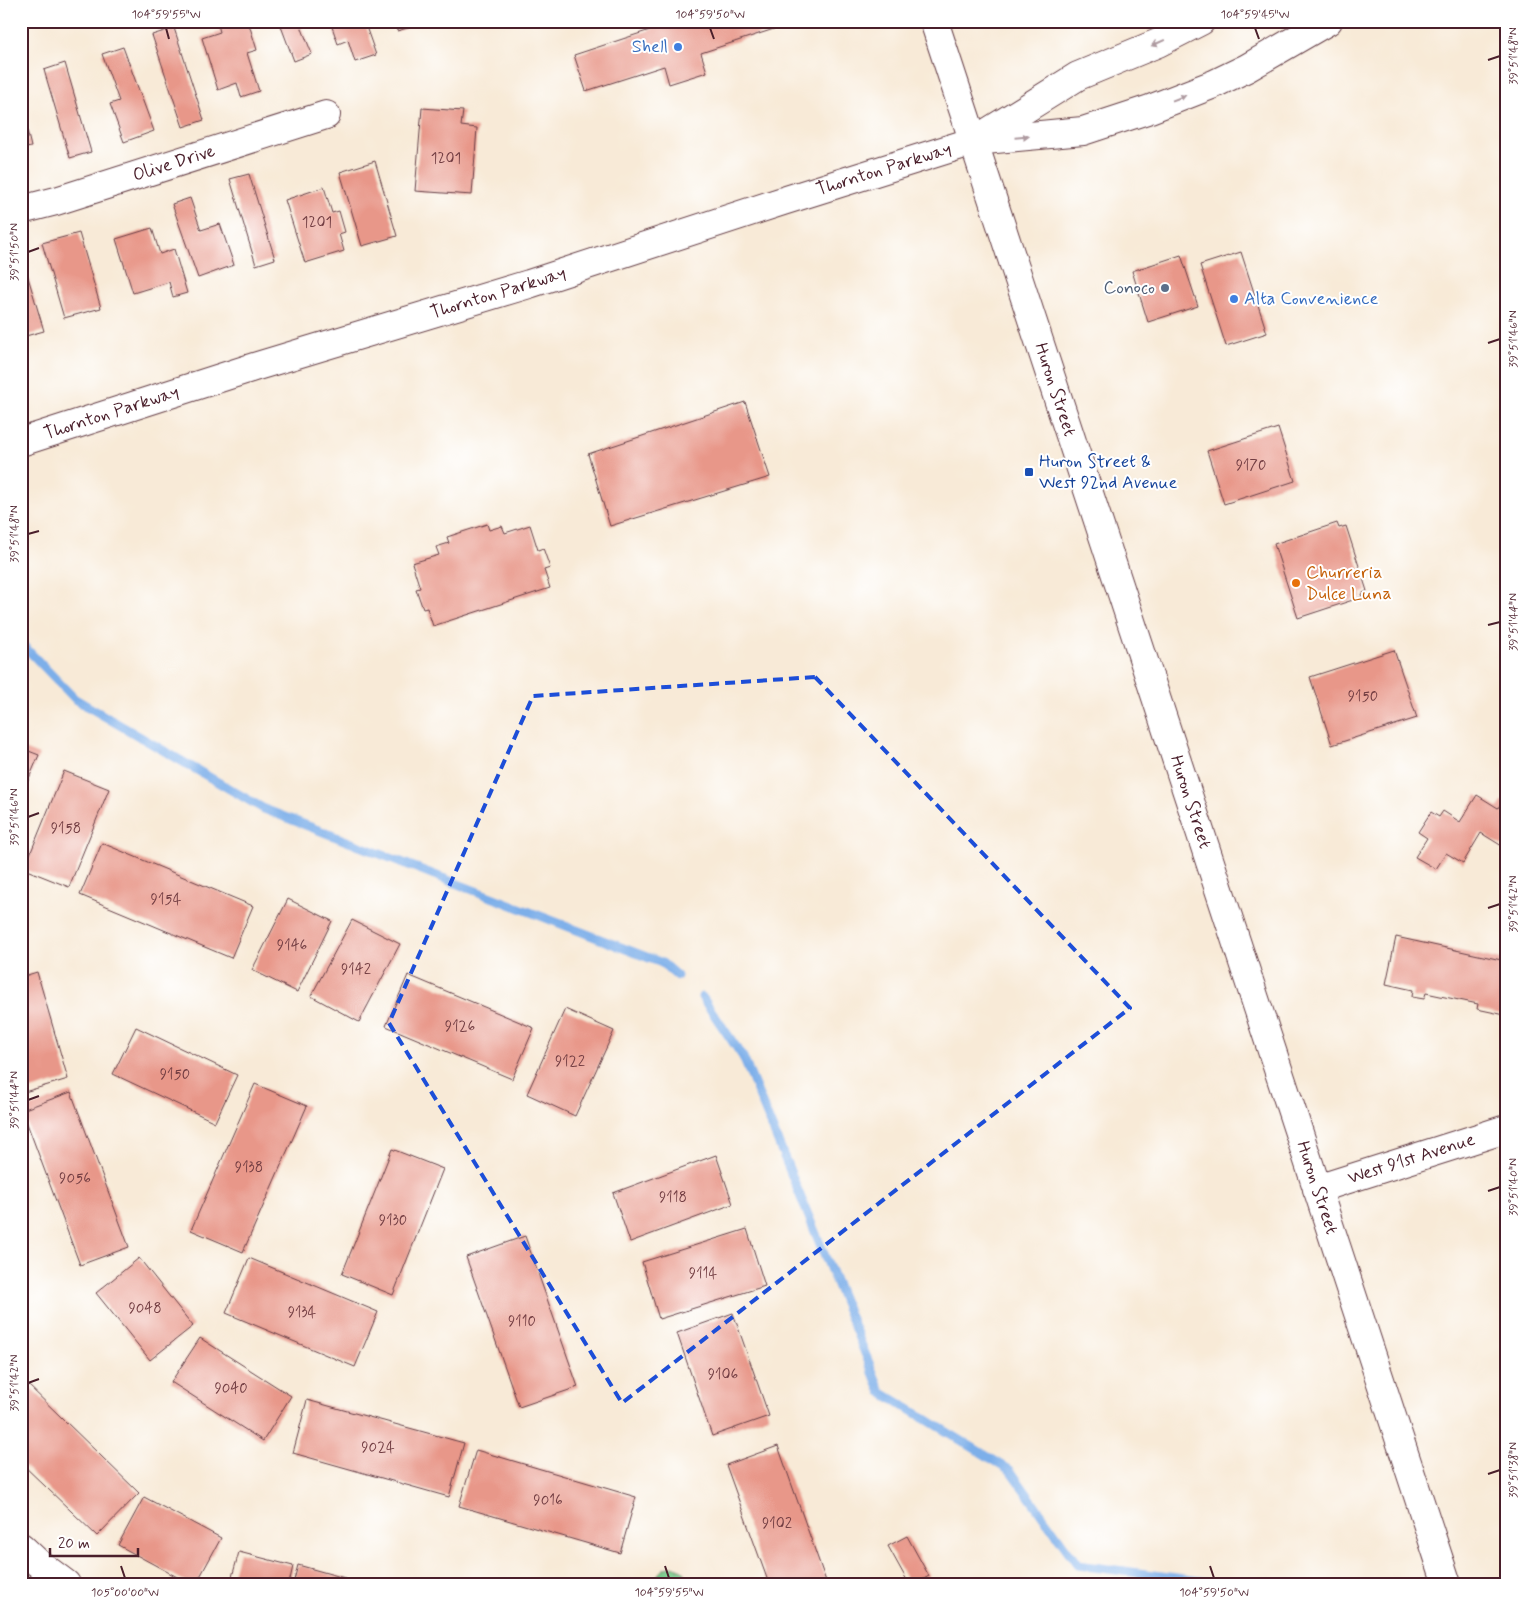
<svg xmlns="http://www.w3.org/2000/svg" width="1527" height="1605" font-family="Mynerve,sans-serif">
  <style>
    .grass { fill: url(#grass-tufts); stroke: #62745b }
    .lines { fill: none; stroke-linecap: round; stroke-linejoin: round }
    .stream { stroke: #7dafe9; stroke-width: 9 }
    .building { fill: #e89789 }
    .street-casing { stroke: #643d45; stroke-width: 30 }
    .secondary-casing { stroke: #643d45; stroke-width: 30 }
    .primary-casing { stroke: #643d45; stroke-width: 30 }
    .street { stroke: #fff; stroke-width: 28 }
    .secondary { stroke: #fff; stroke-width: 28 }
    .primary { stroke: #fff; stroke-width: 28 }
    .oneway { fill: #ae9aa0 }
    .marked { fill: none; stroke: #1d4ed8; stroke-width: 4; stroke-dasharray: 10 6; stroke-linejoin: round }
    .ticks { fill: none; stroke: #4a1f2b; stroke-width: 2 }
    .shop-dot { fill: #3f7fe0; stroke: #fff; stroke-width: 2 }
    .service-dot { fill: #5c6f8a; stroke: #fff; stroke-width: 2 }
    .transit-dot { fill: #1a4fb4; stroke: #fff; stroke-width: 2 }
    .food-dot { fill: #e8710a; stroke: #fff; stroke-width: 2 }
    .labels { text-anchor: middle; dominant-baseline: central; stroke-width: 4; stroke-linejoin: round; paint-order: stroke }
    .number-label { font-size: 15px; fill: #723d42 }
    .shop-label { font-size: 18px; fill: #366cbe; stroke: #fff; text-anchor: end }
    .street-label { font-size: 18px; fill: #4a1f2b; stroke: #fff }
    .service-label { font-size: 18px; fill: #4e5e75; stroke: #fff; text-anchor: end }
    .transit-label { font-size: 18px; fill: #164399; stroke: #fff; text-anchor: start }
    .food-label { font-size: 18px; fill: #c56008; stroke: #fff; text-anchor: start }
    .neatline { fill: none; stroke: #4a1f2b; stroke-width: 2 }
    .ticks-label { font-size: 12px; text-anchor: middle; fill: #4a1f2b }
  </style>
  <defs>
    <pattern id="grass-tufts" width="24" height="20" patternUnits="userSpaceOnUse" patternTransform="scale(1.25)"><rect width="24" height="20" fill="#79ca8b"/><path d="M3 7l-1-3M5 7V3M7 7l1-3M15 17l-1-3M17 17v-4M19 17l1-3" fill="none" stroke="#6aad78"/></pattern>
  </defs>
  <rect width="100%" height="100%" fill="#fff"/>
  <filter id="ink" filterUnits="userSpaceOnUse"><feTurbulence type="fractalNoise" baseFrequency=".02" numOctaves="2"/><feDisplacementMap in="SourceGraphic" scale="10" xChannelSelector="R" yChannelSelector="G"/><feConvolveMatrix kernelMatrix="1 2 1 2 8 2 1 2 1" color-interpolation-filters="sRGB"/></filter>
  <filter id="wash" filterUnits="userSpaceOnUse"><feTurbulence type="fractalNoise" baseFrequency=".0096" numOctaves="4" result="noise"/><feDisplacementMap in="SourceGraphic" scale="20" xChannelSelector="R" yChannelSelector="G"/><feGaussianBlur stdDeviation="1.12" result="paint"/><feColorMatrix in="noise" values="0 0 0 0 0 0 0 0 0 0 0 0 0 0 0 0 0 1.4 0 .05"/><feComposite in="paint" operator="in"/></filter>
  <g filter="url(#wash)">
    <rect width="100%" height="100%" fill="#f8ead7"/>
    <path class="grass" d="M672,1566c10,2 16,7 16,18h-32c0,-11 6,-16 16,-18z"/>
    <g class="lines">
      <g class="stream">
        <polyline points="21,643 75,699 264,809 662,963 677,976"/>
        <polyline points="702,997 743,1057 881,1392 1010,1470 1078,1565 1222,1584"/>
      </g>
    </g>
    <g id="blocks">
      <g class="building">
        <polygon points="217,21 248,21 257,50 247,53 259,91 241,97 237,83 218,90 202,38 220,32"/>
        <polygon points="279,21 299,21 312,54 294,61"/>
        <polygon points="330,21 364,21 376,55 355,62 348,40 338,44"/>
        <polygon points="394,21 429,21 429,22 397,31"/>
        <polygon points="650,21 788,21 789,24 701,53 707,72 669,84 664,66 586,91 574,55 653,29"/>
        <polygon points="174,28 204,120 183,127 152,35"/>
        <polygon points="123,47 154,131 124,142 110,104 119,101 102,54"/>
        <polygon points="65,63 91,152 70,158 44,70"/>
        <polygon points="21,104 31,147 21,149"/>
        <polygon points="422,108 463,111 461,126 477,128 472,195 415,191"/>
        <polygon points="375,161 397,236 362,246 340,172"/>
        <polygon points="249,174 275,259 256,265 230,179"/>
        <polygon points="324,187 332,213 339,211 345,232 339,234 344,251 305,263 285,200"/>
        <polygon points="190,198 201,230 220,224 234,265 198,278 172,204"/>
        <polygon points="152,228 160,254 174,249 187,293 173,297 169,282 133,293 116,239"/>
        <polygon points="79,233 101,308 64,318 42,243"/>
        <polygon points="1241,252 1267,333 1226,346 1200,265"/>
        <polygon points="1181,255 1198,306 1148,322 1132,271"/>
        <polygon points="22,257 44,331 22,337 21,335"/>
        <polygon points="745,402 770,477 610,526 588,454"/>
        <polygon points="1278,428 1295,481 1224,504 1207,451"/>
        <polygon points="1337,523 1339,528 1346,526 1367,591 1361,594 1362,597 1298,618 1274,544"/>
        <polygon points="487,524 489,530 502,526 505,533 530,525 538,550 543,548 550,568 544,570 550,588 433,626 427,608 423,609 416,589 420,588 412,563 439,555 436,547 449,543 447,537"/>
        <polygon points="1394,650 1417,718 1332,745 1310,677"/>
        <polygon points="21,748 39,755 21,797"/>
        <polygon points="64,771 109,789 69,887 24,869"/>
        <polygon points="1477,795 1498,808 1506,796 1506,839 1502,846 1481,833 1463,863 1446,853 1436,869 1415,857 1427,838 1418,832 1431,812 1439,817 1443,811 1460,822"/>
        <polygon points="102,843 253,906 231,958 80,895"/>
        <polygon points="288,899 332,921 297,992 252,970"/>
        <polygon points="352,920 400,944 359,1022 311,996"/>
        <polygon points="1396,937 1506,961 1505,1015 1477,1009 1478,1004 1426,993 1424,999 1412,997 1413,990 1386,984"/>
        <polygon points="37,972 68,1079 21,1093 21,977"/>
        <polygon points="408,975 534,1028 512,1079 386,1026"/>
        <polygon points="565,1009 614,1031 575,1116 527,1094"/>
        <polygon points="136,1027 237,1075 215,1122 113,1074"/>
        <polygon points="255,1084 307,1106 243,1252 191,1230"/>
        <polygon points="71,1092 129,1247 80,1265 22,1110"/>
        <polygon points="392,1149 443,1169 393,1295 342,1274"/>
        <polygon points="716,1155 733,1204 630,1242 613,1193"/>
        <polygon points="747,1229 765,1286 659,1319 642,1262"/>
        <polygon points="525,1236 578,1387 519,1407 466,1257"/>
        <polygon points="139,1258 193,1326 150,1360 96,1293"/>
        <polygon points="249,1258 378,1312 355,1367 226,1313"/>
        <polygon points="733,1313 769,1416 712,1436 677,1333"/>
        <polygon points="200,1338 291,1396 263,1441 171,1382"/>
        <polygon points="24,1381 139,1493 97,1536 21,1463 21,1383"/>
        <polygon points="307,1400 464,1443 449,1497 293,1453"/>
        <polygon points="778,1446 827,1584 769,1584 726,1465"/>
        <polygon points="476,1450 636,1497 620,1553 459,1506"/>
        <polygon points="144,1497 221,1538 196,1584 190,1584 118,1545"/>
        <polygon points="907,1536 929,1576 915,1584 909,1584 888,1546"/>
        <polygon points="239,1552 293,1566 289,1584 230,1584"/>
        <polygon points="298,1565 345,1578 343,1584 293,1584"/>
      </g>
    </g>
  </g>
  <g filter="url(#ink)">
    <use href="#blocks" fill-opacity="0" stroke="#643d45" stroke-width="1"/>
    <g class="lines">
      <defs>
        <g id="street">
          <path id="s1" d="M21,210l35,-9 270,-86"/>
          <path id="s2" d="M1317,1189l189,-60"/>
          <polyline points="21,1547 38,1563 66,1584"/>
        </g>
        <g id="secondary">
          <path id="s3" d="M934,21l513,1563"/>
        </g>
        <g id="primary">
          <polyline points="977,139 1078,76 1158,43 1201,21"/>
          <path id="s4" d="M21,442l233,-75 275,-83 254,-83 191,-60 109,-10 67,-22 64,-25 33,-16 81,-47"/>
        </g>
      </defs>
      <use href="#street" class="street-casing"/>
      <use href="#secondary" class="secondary-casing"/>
      <use href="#primary" class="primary-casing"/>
      <use href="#street" class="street"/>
      <use href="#secondary" class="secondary"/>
      <use href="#primary" class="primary"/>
    </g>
    <defs><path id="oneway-solid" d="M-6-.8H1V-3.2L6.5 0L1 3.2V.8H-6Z" transform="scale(1.25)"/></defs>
    <g class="oneway">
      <use href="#oneway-solid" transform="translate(1158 43) rotate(156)"/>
      <use href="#oneway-solid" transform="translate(1179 98) rotate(-21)"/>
      <use href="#oneway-solid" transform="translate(1022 137) rotate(-5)"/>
    </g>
  </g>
  <path class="marked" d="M815,677l315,331 -508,395 -233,-380 144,-327z"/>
  <path class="ticks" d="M166,28l3,11M710,28l4,11M1255,28l4,11M1488,60l12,-4M28,252l11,-4M1488,343l12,-4M28,534l11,-3M1488,625l12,-3M28,817l11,-4M1488,908l12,-4M28,1100l11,-4M1488,1191l12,-4M28,1383l11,-4M1488,1474l12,-4M121,1566l4,12M665,1566l4,12M1210,1566l4,12"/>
  <g class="shop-dot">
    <circle cx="678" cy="47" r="5"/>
    <circle cx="1234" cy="299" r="5"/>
  </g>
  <circle class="service-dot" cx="1165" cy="288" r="5"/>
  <rect class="transit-dot" x="1024" y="467" width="10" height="10" rx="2.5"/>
  <circle class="food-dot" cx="1296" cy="583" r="5"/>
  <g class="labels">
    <g class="number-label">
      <text x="446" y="159">1201</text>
      <text x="317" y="223">1201</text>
      <text x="1251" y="466">9170</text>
      <text x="1363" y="697">9150</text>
      <text x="66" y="829">9158</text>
      <text x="166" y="900">9154</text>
      <text x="292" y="946">9146</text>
      <text x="356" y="970">9142</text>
      <text x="460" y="1027">9126</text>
      <text x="570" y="1062">9122</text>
      <text x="175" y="1075">9150</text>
      <text x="249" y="1168">9138</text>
      <text x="75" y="1179">9056</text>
      <text x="673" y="1198">9118</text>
      <text x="393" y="1221">9130</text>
      <text x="703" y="1274">9114</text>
      <text x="145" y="1309">9048</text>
      <text x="302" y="1313">9134</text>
      <text x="522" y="1322">9110</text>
      <text x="723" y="1375">9106</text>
      <text x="231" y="1389">9040</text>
      <text x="378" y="1448">9024</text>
      <text x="548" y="1501">9016</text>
      <text x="777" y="1524">9102</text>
    </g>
    <g class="shop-label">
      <text x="668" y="47">Shell</text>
      <text x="1244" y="299" text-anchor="start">Alta Convenience</text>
    </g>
    <g class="street-label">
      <text stroke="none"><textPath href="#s1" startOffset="160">Olive Drive</textPath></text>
      <text stroke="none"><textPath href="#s4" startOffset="905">Thornton Parkway</textPath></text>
      <text stroke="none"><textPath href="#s4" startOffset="500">Thornton Parkway</textPath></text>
      <text stroke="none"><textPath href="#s3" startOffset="388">Huron Street</textPath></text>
      <text stroke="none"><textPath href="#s4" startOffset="95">Thornton Parkway</textPath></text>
      <text stroke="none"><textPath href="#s3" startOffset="822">Huron Street</textPath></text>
      <text stroke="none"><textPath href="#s2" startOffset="99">West 91st Avenue</textPath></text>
      <text stroke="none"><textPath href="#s3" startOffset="1228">Huron Street</textPath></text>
    </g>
    <g class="service-label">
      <text x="1155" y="288">Conoco</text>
    </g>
    <g class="transit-label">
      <text x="1039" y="462">Huron Street &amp;<tspan x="1039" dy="21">West 92nd Avenue</tspan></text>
    </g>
    <g class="food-label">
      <text x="1306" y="573">Churreria<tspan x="1306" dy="21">Dulce Luna</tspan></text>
    </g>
  </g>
  <rect width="1527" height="1605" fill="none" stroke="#fff" stroke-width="55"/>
  <path d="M50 1548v8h88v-8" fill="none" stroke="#4a1f2b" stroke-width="2.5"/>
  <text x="58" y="1548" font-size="15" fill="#4a1f2b" stroke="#ffffff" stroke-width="4" paint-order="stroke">20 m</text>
  <rect x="28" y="28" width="1472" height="1550" class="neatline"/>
  <g class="ticks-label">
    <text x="166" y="18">104°59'55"W</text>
    <text x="710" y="18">104°59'50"W</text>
    <text x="1255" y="18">104°59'45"W</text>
    <text transform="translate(1513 56) rotate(-90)" y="4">39°51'48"N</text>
    <text transform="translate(14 252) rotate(-90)" y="4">39°51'50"N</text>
    <text transform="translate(1513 339) rotate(-90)" y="4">39°51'46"N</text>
    <text transform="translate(14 534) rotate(-90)" y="4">39°51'48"N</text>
    <text transform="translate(1513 622) rotate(-90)" y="4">39°51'44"N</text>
    <text transform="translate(14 817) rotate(-90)" y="4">39°51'46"N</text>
    <text transform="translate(1513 904) rotate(-90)" y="4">39°51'42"N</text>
    <text transform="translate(14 1100) rotate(-90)" y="4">39°51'44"N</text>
    <text transform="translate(1513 1187) rotate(-90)" y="4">39°51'40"N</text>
    <text transform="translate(14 1383) rotate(-90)" y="4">39°51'42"N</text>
    <text transform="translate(1513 1470) rotate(-90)" y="4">39°51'38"N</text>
    <text x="125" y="1596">105°00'00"W</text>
    <text x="669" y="1596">104°59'55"W</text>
    <text x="1214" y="1596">104°59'50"W</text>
  </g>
</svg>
